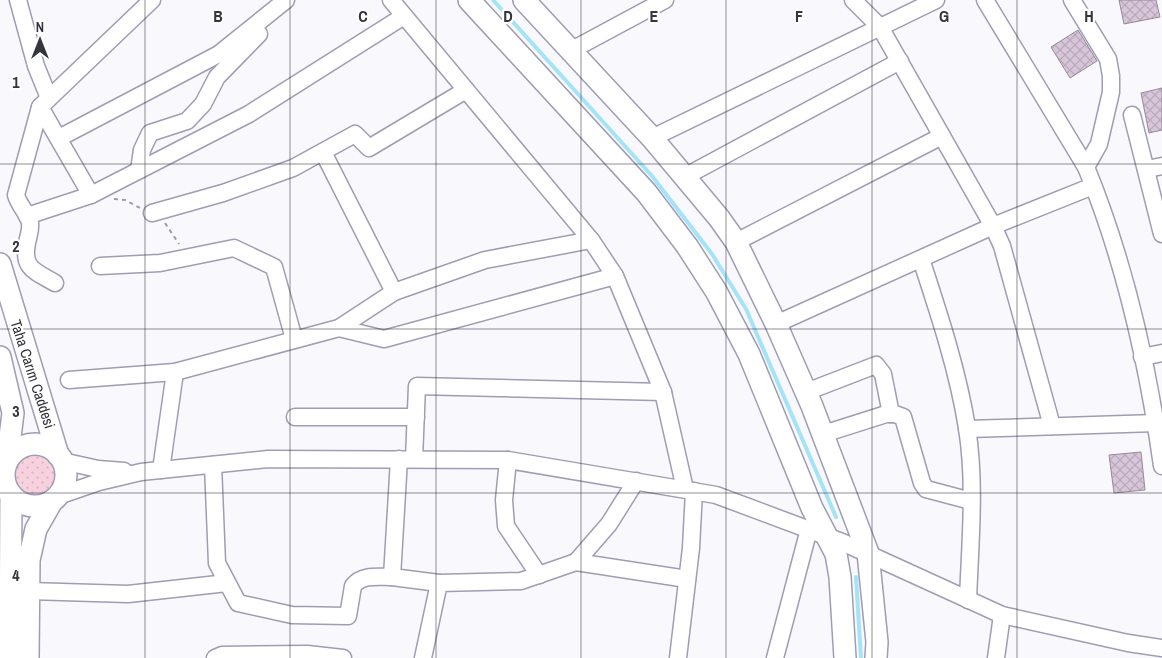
<svg xmlns="http://www.w3.org/2000/svg" width="1162" height="658" font-family="'Archivo Narrow',sans-serif">
  <style>
    .grass { fill: url(#grass-dots) }
    .lines { fill: none; stroke-linecap: round; stroke-linejoin: round }
    .stream { stroke: #a5e3f8; stroke-width: 4 }
    .building { fill: url(#building-cross-hatch); stroke: #98899a }
    .minor-casing { stroke: #9e9db3; stroke-width: 19 }
    .major-casing { stroke: #9e9db3; stroke-width: 24 }
    .path { stroke: #9d9da4; stroke-width: 2; stroke-dasharray: 4 4; stroke-linecap: butt }
    .minor { stroke: #fff; stroke-width: 16 }
    .major { stroke: #fff; stroke-width: 21 }
    .grid { fill: none; stroke: #35353e; stroke-width: 1; stroke-opacity: 0.55 }
    .labels { text-anchor: middle; dominant-baseline: central; stroke-width: 4.5; stroke-linejoin: round; paint-order: stroke }
    .street-label { font-size: 15px; fill: #35353e; stroke: #fff }
    .grid-label { font-size: 16px; text-anchor: middle; font-weight: bold; fill: #35353e; stroke: #fff; stroke-width: 4.5; stroke-linejoin: round; paint-order: stroke }
  </style>
  <defs>
    <pattern id="grass-dots" width="8" height="8" patternUnits="userSpaceOnUse" patternTransform="scale(1.25)"><rect width="8" height="8" fill="#f7d2de"/><path d="M2 2h.1M6 6h.1" fill="none" stroke="#d4b5c0" stroke-width="1.8" stroke-linecap="round"/></pattern>
    <pattern id="building-cross-hatch" width="8" height="8" patternUnits="userSpaceOnUse" patternTransform="scale(1.25)"><rect width="8" height="8" fill="#d7c6d9"/><path d="M0 0l8 8M0 8l8-8" fill="none" stroke="#b9abbb"/></pattern>
  </defs>
  <rect width="100%" height="100%" fill="#f9f9fd"/>
  <circle class="grass" cx="35" cy="475" r="22"/>
  <g class="lines">
    <g class="stream">
      <polyline points="493,0 652,176 712,254 746,309 836,517"/>
      <polyline points="856,577 861,658"/>
    </g>
  </g>
  <g class="building">
    <polygon points="1119,0 1156,0 1160,17 1124,24"/>
    <polygon points="1078,30 1097,61 1070,78 1051,47"/>
    <polygon points="1162,88 1162,130 1149,133 1141,93"/>
    <polygon points="1141,452 1145,490 1114,493 1109,455"/>
  </g>
  <g class="lines">
    <defs>
      <g id="minor">
        <polyline points="18,0 36,66 49,98"/>
        <polyline points="391,0 591,240 615,276 663,392 685,489"/>
        <polyline points="853,0 880,27 993,226 1002,246 1052,426"/>
        <path d="M985,0l101,167c39,95 62,198 76,299"/>
        <polyline points="1072,0 1108,59 1111,76 1111,92 1099,144 1086,167"/>
        <polyline points="570,51 665,0"/>
        <polyline points="40,107 91,195"/>
        <polyline points="1132,115 1162,234"/>
        <polyline points="59,138 219,54 286,0"/>
        <polyline points="652,138 936,0"/>
        <polyline points="323,152 394,292"/>
        <polyline points="1147,169 1162,166"/>
        <polyline points="139,170 142,150 150,133 187,121 203,104 217,77 259,34"/>
        <polyline points="686,176 900,61"/>
        <polyline points="152,213 223,193 293,168 355,134 369,148 466,90"/>
        <polyline points="27,216 91,195 249,114 404,16"/>
        <polyline points="736,242 942,136"/>
        <path d="M921,259c18,55 37,112 46,169 9,56 3,116 1,172"/>
        <polyline points="100,266 160,263 234,248 274,267 294,339"/>
        <path d="M55,283c-20,-12 -33,-14 -28,-40 1,-6 4,-13 3,-20 -2,-10 -11,-17 -14,-28l24,-88 112,-107"/>
        <polyline points="776,324 993,226 1093,186"/>
        <polyline points="339,328 384,339 615,276"/>
        <polyline points="1142,357 1162,353"/>
        <polyline points="69,380 175,372 339,328 394,292 485,260 591,240"/>
        <polyline points="806,392 876,365 883,374 891,414"/>
        <polyline points="295,417 416,417"/>
        <polyline points="967,429 1156,423"/>
        <polyline points="823,434 886,414 895,414 903,417 922,483 926,489 971,501"/>
        <polyline points="399,459 392,577 439,583"/>
        <polyline points="414,459 417,386 663,392"/>
        <polyline points="508,460 504,500 506,526 539,575"/>
        <polyline points="62,461 98,469 124,471"/>
        <path d="M213,465l4,98 21,40 54,12 56,1 5,-30c9,-12 25,-9 39,-9"/>
        <polyline points="161,470 175,372"/>
        <polyline points="0,475 4,475"/>
        <polyline points="58,496 99,482 141,472 268,459 508,460 716,495 842,542 1002,615 1128,643 1162,648"/>
        <polyline points="576,562 609,524 636,481"/>
        <polyline points="29,591 128,594 227,583"/>
        <polyline points="215,658 222,655 307,654 343,658"/>
        <polyline points="423,658 439,583 521,581 576,562 687,579"/>
        <polyline points="678,658 691,548 694,491"/>
        <polyline points="775,658 809,529"/>
        <polyline points="996,658 1002,615"/>
      </g>
      <g id="major">
        <polyline points="469,0 646,192 687,246 716,291 749,354 812,508 836,554 840,577 845,658"/>
        <polyline points="524,0 652,138 719,218 736,242 776,324 812,406 868,553 877,642 876,658"/>
        <polyline points="0,264 58,455"/>
        <polyline points="0,357 13,413 7,461"/>
        <circle cx="35" cy="475" r="31"/>
        <polyline points="10,658 11,495"/>
        <polyline points="28,658 29,560 36,529 52,501"/>
      </g>
    </defs>
    <use href="#minor" class="minor-casing"/>
    <use href="#major" class="major-casing"/>
    <g class="path">
      <polyline points="114,199 125,200 140,208"/>
      <polyline points="165,223 179,244"/>
    </g>
    <use href="#minor" class="minor"/>
    <use href="#major" class="major"/>
  </g>
  <path class="grid" d="M145,0v658M290,0v658M436,0v658M581,0v658M726,0v658M872,0v658M1017,0v658M0,164h1162M0,329h1162M0,493h1162"/>
  <g class="labels">
    <g class="street-label">
      <text transform="translate(33 374) rotate(72)">Taha Carım Caddesi</text>
    </g>
  </g>
  <g class="grid-label">
    <text x="218" y="22">B</text>
    <text x="363" y="22">C</text>
    <text x="508" y="22">D</text>
    <text x="654" y="22">E</text>
    <text x="799" y="22">F</text>
    <text x="944" y="22">G</text>
    <text x="1089" y="22">H</text>
    <text x="16" y="88">1</text>
    <text x="16" y="252">2</text>
    <text x="16" y="417">3</text>
    <text x="16" y="581">4</text>
  </g>
  <g transform="translate(40 40)" stroke="#ffffff" stroke-width="4" paint-order="stroke">
  <path d="M0-4L9 19L0 12L-9 19Z" fill="#35353e"/>
  <text y="-8" font-size="14" font-weight="bold" text-anchor="middle" fill="#35353e">N</text>
  </g>
</svg>
